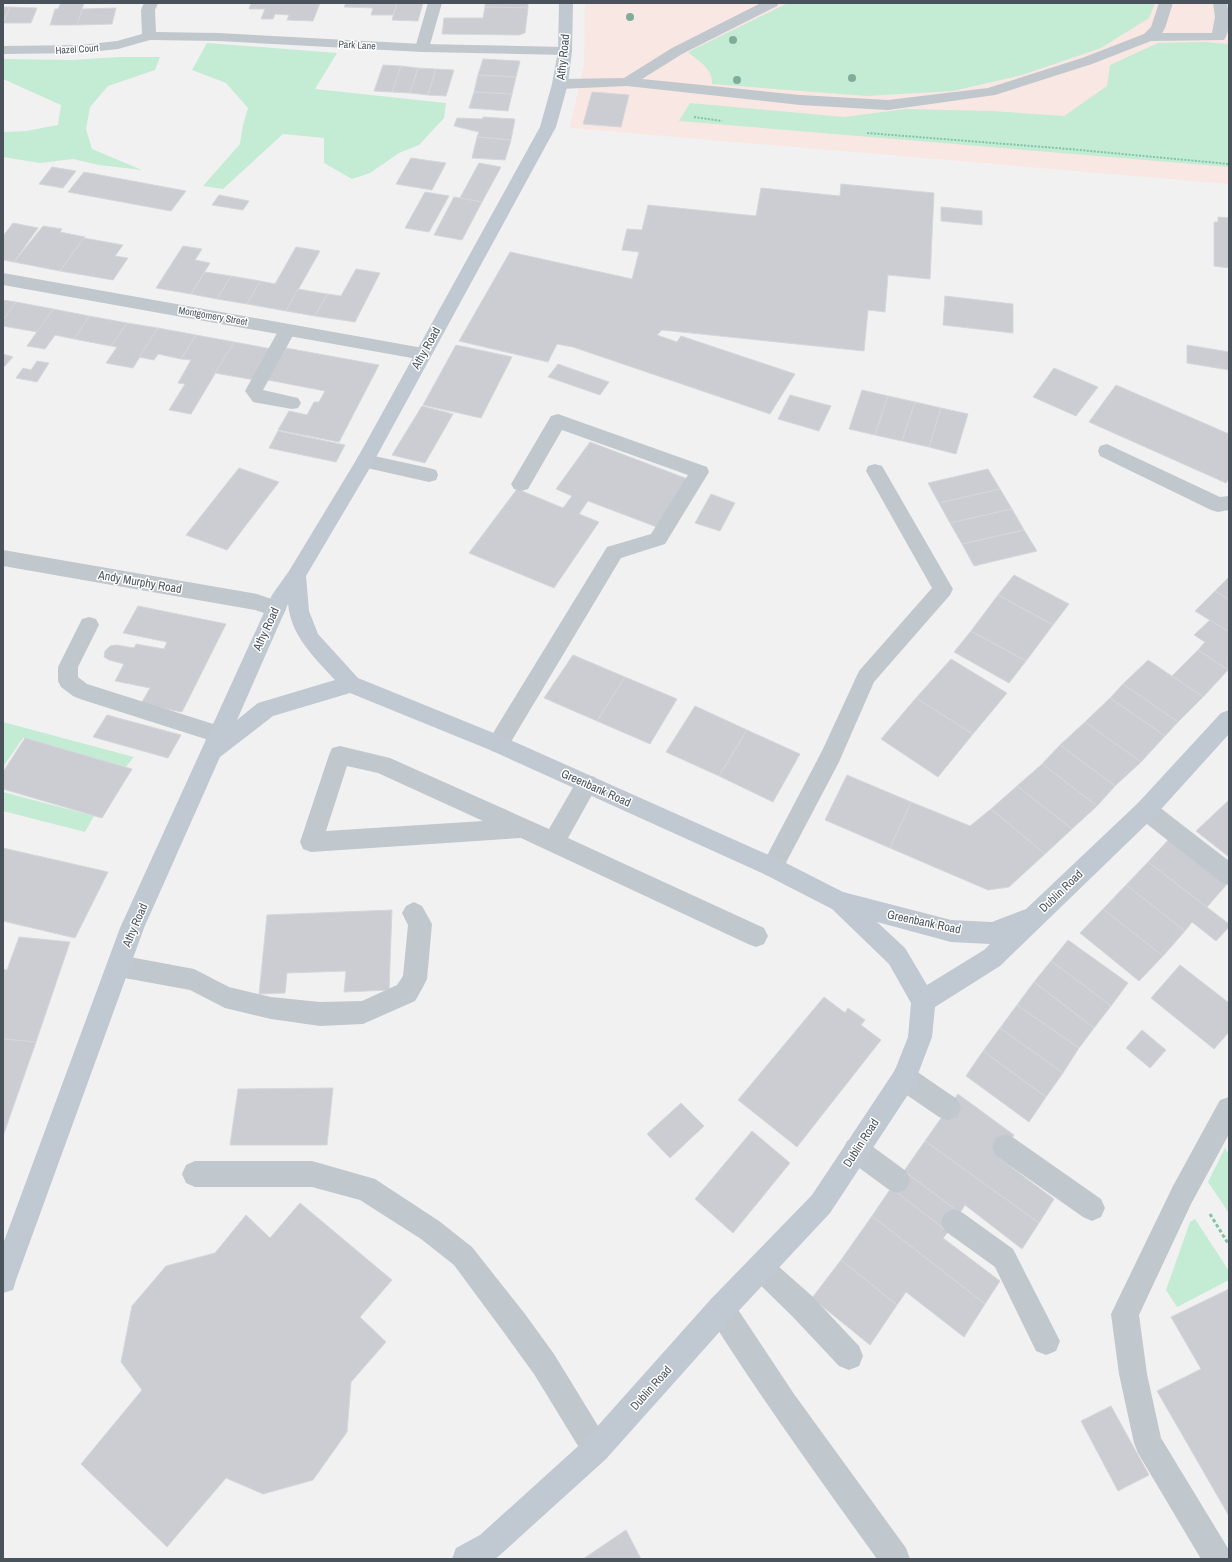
<svg xmlns="http://www.w3.org/2000/svg" width="1232" height="1562" font-family="'Archivo Narrow',sans-serif">
  <style>
    .medical { fill: #f9e7e4 }
    .green { fill: #c4ebd4 }
    .building { fill: #cbcdd2; stroke: #d5d7db }
    .lines { fill: none; stroke-linecap: round; stroke-linejoin: round }
    .path-far1 { stroke: #80c5a5; stroke-width: 2; stroke-dasharray: 2 1.5; stroke-linecap: butt }
    .path { stroke: #80c5a5; stroke-width: 3; stroke-dasharray: 3.5 2.5; stroke-linecap: butt }
    .service { fill: #c0c7cd; fill-rule: evenodd }
    .minor { fill: #c0c7cd; fill-rule: evenodd }
    .secondary { fill: #c0c8d2; fill-rule: evenodd }
    .tree { fill: #80ad98 }
    .labels { text-anchor: middle; dominant-baseline: central; stroke-width: 3; stroke-linejoin: round; paint-order: stroke }
    .far-street-label { font-size: 10px; fill: #4a535c; stroke: #fff }
    .street-label { font-size: 12px; fill: #4a535c; stroke: #fff }
  </style>
  <rect width="100%" height="100%" fill="#f2f1f1"/>
  <polygon class="medical" points="585,3 1229,3 1229,184 570,128 584,63"/>
  <g class="green">
    <path d="M788,3h367l-6,15 -48,30 -79,27 -69,16 -87,5 -154,-12c1,-16 -13,-22 -24,-32z"/>
    <polygon points="1205,42 1229,44 1229,167 679,121 690,103 844,117 906,109 991,111 1064,116 1107,86 1110,65 1158,43"/>
    <polygon points="207,43 337,53 315,89 446,103 444,118 419,145 399,153 370,173 352,179 324,163 324,138 283,134 223,189 203,186 240,144 243,125 248,108 226,83 192,70"/>
    <polygon points="118,57 160,57 155,70 108,86 90,107 86,129 92,149 142,170 99,165 73,159 40,163 3,157 3,132 26,131 58,125 61,105 3,79 3,59 72,60"/>
    <polygon points="3,722 134,757 126,767 23,738 3,767"/>
    <polygon points="3,792 94,816 85,832 3,811"/>
    <polygon points="1225,1148 1229,1154 1229,1213 1208,1182"/>
    <polygon points="1195,1219 1229,1271 1229,1280 1177,1307 1166,1290 1190,1222"/>
  </g>
  <g class="building">
    <polygon points="61,3 84,3 77,25 50,25 55,9 58,9"/>
    <polygon points="251,3 320,3 313,21 287,20 289,15 275,14 273,19 261,19 265,9 249,9"/>
    <polygon points="346,3 397,3 393,15 371,15 373,8 344,7"/>
    <polygon points="397,3 423,3 418,21 392,20"/>
    <polygon points="485,3 528,3 528,8 485,7"/>
    <polygon points="3,7 10,7 3,22"/>
    <polygon points="10,7 37,8 31,23 3,23"/>
    <polygon points="485,7 528,8 525,33 519,35 442,34 444,18 483,18"/>
    <polygon points="116,8 112,24 77,25 82,9"/>
    <polygon points="483,59 520,61 516,77 478,75"/>
    <polygon points="383,65 401,66 392,92 374,91"/>
    <polygon points="401,66 418,68 410,93 392,92"/>
    <polygon points="418,68 436,69 428,95 410,93"/>
    <polygon points="436,69 454,70 446,96 428,95"/>
    <polygon points="478,75 516,77 512,94 474,92"/>
    <polygon points="474,92 512,94 508,111 469,108"/>
    <polygon points="592,92 629,95 621,127 583,124"/>
    <polygon points="483,117 515,119 511,140 477,137 479,132 454,126 457,118 482,119"/>
    <polygon points="477,137 511,140 505,160 472,158"/>
    <polygon points="411,158 446,163 432,190 396,184"/>
    <polygon points="479,163 501,167 482,202 460,198"/>
    <polygon points="52,167 76,171 63,188 39,184"/>
    <polygon points="84,172 186,191 171,211 68,192"/>
    <polygon points="841,184 934,193 930,279 888,275 885,312 868,310 864,351 662,330 657,335 677,342 681,336 795,374 770,414 573,347 557,344 548,362 459,341 510,252 632,279 639,252 622,250 627,229 642,230 648,205 756,216 761,188 840,196"/>
    <polygon points="425,192 449,196 429,232 405,228"/>
    <polygon points="219,195 249,201 243,210 212,205"/>
    <polygon points="454,197 482,202 462,240 434,235"/>
    <polygon points="941,207 982,211 982,225 941,221"/>
    <polygon points="1218,217 1229,218 1229,268 1214,266 1214,222 1218,222"/>
    <polygon points="13,223 38,228 14,262 3,260 3,236"/>
    <polygon points="43,226 62,229 60,232 85,237 60,271 14,262"/>
    <polygon points="84,238 123,245 115,256 128,258 113,280 60,271"/>
    <polygon points="183,246 202,249 195,260 210,263 191,294 156,288"/>
    <polygon points="296,247 320,251 286,311 247,304 260,281 275,284"/>
    <polygon points="356,269 380,273 355,322 315,316 327,294 341,296"/>
    <polygon points="205,272 231,276 217,299 191,294"/>
    <polygon points="231,276 260,281 247,304 217,299"/>
    <polygon points="298,289 327,294 315,316 286,311"/>
    <polygon points="945,296 1013,304 1013,333 943,325"/>
    <polygon points="3,300 16,302 3,320"/>
    <polygon points="16,302 53,309 37,332 3,326 3,320"/>
    <polygon points="53,309 89,316 74,339 55,335 45,349 27,346"/>
    <polygon points="89,316 127,323 111,346 74,339"/>
    <polygon points="127,323 158,328 133,368 106,363 117,347 111,346"/>
    <polygon points="158,328 196,335 181,359 158,354 154,360 139,357"/>
    <polygon points="196,335 234,342 191,414 169,410 185,384 178,383 191,360 181,359"/>
    <polygon points="234,342 272,349 255,380 215,373"/>
    <polygon points="456,345 512,357 481,418 423,405"/>
    <polygon points="1187,345 1229,352 1229,370 1187,363"/>
    <polygon points="286,348 379,365 339,442 278,430 289,411 307,415 314,402 319,402 325,391 268,380"/>
    <polygon points="3,354 13,357 3,368"/>
    <polygon points="37,361 49,363 37,382 16,378 23,368 31,370"/>
    <polygon points="558,364 609,382 600,395 548,377"/>
    <polygon points="1054,368 1098,387 1076,416 1033,397"/>
    <polygon points="1116,385 1229,434 1229,478 1226,483 1089,422"/>
    <polygon points="862,390 888,396 875,435 849,429"/>
    <polygon points="790,395 831,406 819,431 778,419"/>
    <polygon points="888,396 915,402 902,441 875,435"/>
    <polygon points="915,402 941,408 929,447 902,441"/>
    <polygon points="422,406 453,414 425,463 392,455"/>
    <polygon points="941,408 968,414 956,454 929,447"/>
    <polygon points="278,431 345,445 336,462 269,448"/>
    <polygon points="590,442 693,481 662,529 588,501 579,514 599,522 554,588 469,553 517,489 563,508 572,496 556,489"/>
    <polygon points="239,468 279,482 227,550 186,535"/>
    <polygon points="988,469 1000,489 939,503 928,483"/>
    <polygon points="1000,489 1012,509 950,523 939,503"/>
    <polygon points="711,494 735,503 720,531 695,523"/>
    <polygon points="1012,509 1024,530 962,544 950,523"/>
    <polygon points="1024,530 1037,551 974,566 962,544"/>
    <polygon points="1014,575 1069,604 1053,625 998,595"/>
    <polygon points="1229,577 1229,600 1215,591"/>
    <polygon points="1215,591 1229,600 1229,632 1195,611"/>
    <polygon points="998,595 1053,625 1026,661 971,631"/>
    <polygon points="138,606 226,624 182,712 141,704 150,688 115,681 124,664 109,660 104,657 105,651 110,646 117,645 134,648 136,644 164,649 167,642 123,633"/>
    <polygon points="1210,620 1229,632 1228,670 1198,650 1205,642 1194,635"/>
    <polygon points="971,631 1026,661 1009,683 954,652"/>
    <polygon points="1198,650 1228,670 1203,697 1172,676"/>
    <polygon points="573,655 625,677 597,721 544,698"/>
    <polygon points="951,659 1007,693 973,734 916,698"/>
    <polygon points="1148,660 1203,697 1178,722 1123,684"/>
    <polygon points="625,677 677,699 650,744 597,721"/>
    <polygon points="1123,684 1178,722 1165,736 1110,698"/>
    <polygon points="916,698 973,734 938,777 881,739"/>
    <polygon points="1110,698 1165,736 1141,762 1085,722"/>
    <polygon points="695,706 747,730 719,776 666,752"/>
    <polygon points="107,715 181,735 168,758 93,737"/>
    <polygon points="1085,722 1141,762 1115,786 1060,745"/>
    <polygon points="747,730 800,754 773,802 719,776"/>
    <polygon points="25,738 132,769 102,818 3,789 3,772"/>
    <polygon points="1060,745 1115,786 1097,806 1042,764"/>
    <polygon points="1042,764 1097,806 1072,829 1017,786"/>
    <polygon points="847,775 911,802 890,848 825,820"/>
    <polygon points="1017,786 1072,829 1045,854 991,809"/>
    <polygon points="1229,800 1229,857 1196,831"/>
    <polygon points="911,802 970,826 991,809 1045,854 1009,887 988,890 890,848"/>
    <polygon points="1169,839 1228,883 1207,907 1148,862"/>
    <polygon points="3,848 108,872 75,938 3,921"/>
    <polygon points="1148,862 1229,924 1229,927 1216,941 1192,922 1185,931 1126,885"/>
    <polygon points="1126,885 1185,931 1163,956 1103,909"/>
    <polygon points="1103,909 1163,956 1139,981 1080,933"/>
    <polygon points="392,910 389,990 344,992 346,971 287,973 285,993 259,994 267,915"/>
    <polygon points="19,937 70,942 36,1042 3,1039 3,969 7,970"/>
    <polygon points="1068,940 1128,983 1111,1006 1051,961"/>
    <polygon points="1051,961 1111,1006 1094,1028 1034,982"/>
    <polygon points="1180,965 1229,1003 1229,1032 1214,1049 1151,998"/>
    <polygon points="1034,982 1094,1028 1079,1048 1017,1005"/>
    <polygon points="824,997 845,1013 848,1008 855,1013 865,1020 861,1025 881,1040 797,1147 738,1100"/>
    <polygon points="1017,1005 1079,1048 1063,1073 1000,1028"/>
    <polygon points="1000,1028 1063,1073 1046,1097 983,1051"/>
    <polygon points="1142,1030 1166,1050 1150,1068 1126,1048"/>
    <polygon points="3,1039 36,1042 3,1136"/>
    <polygon points="983,1051 1046,1097 1029,1122 966,1076"/>
    <polygon points="333,1088 327,1145 230,1145 238,1089"/>
    <polygon points="958,1094 1014,1135 999,1158 1054,1199 1039,1223 925,1141"/>
    <polygon points="681,1103 704,1126 670,1158 647,1134"/>
    <polygon points="752,1131 790,1163 733,1233 695,1199"/>
    <polygon points="925,1141 1039,1223 1022,1249 965,1205 960,1213 904,1171"/>
    <polygon points="904,1171 960,1213 948,1232 891,1188"/>
    <polygon points="891,1188 948,1232 943,1238 1000,1281 985,1304 872,1216"/>
    <polygon points="300,1203 392,1280 360,1317 386,1342 351,1382 347,1432 313,1480 263,1494 226,1478 167,1547 81,1464 142,1390 121,1362 132,1306 166,1266 215,1253 246,1215 270,1238"/>
    <polygon points="872,1216 985,1304 964,1337 906,1292 897,1305 841,1260"/>
    <polygon points="841,1260 897,1305 870,1345 812,1298"/>
    <polygon points="1229,1289 1229,1516 1157,1391 1201,1369 1171,1317"/>
    <polygon points="1111,1406 1149,1475 1118,1491 1081,1421"/>
    <polygon points="626,1530 641,1559 583,1559"/>
  </g>
  <g class="lines">
    <g class="path-far1">
      <polyline points="694,117 722,121"/>
      <polyline points="867,133 1069,149 1229,164"/>
    </g>
    <polyline class="path" points="1210,1214 1229,1245"/>
    <g class="service">
      <polygon points="428,3 442,3 429,48 427,51 422,52 417,51 415,48"/>
      <path d="M761,3h18l-2,3 -95,48 -40,25 158,16 88,5 100,-12 94,-30 62,-24 7,-7 8,-24h14l-8,25 -3,5h50l3,-16 -2,-14h14c2,11 4,27 -3,37l-73,1 -59,23 -97,31 -107,15 -88,-5 -173,-19 -67,3 -5,-2 -3,-3 3,-3 5,-2 64,-1 48,-30z"/>
      <polygon points="287,324 293,326 296,330 263,390 298,398 301,403 298,408 292,409 253,402 245,391 281,326"/>
      <polygon points="558,414 707,467 709,472 665,544 621,558 506,750 498,753 490,750 487,744 490,738 607,547 651,534 688,475 562,430 528,489 521,491 514,489 511,484 514,479 551,416"/>
      <polygon points="1107,444 1220,497 1229,496 1229,510 1218,512 1211,510 1100,456 1098,451 1100,446"/>
      <polygon points="365,454 429,468 436,470 438,475 436,480 429,482 358,466 356,461 358,456"/>
      <polygon points="89,617 96,619 99,625 78,667 78,677 87,684 226,728 229,734 226,740 218,743 80,699 73,696 61,687 58,681 58,667 82,619"/>
      <path d="M340,746l50,12 159,71 30,-52 8,-2 8,2 3,7 -30,54 196,90 4,8 -4,8 -8,3 -8,-3 -227,-106 -210,14 -8,-3 -3,-7 29,-87 3,-7zM347,766l31,7 105,48 -157,10z"/>
      <polygon points="1146,800 1154,803 1229,861 1229,885 1221,882 1138,817 1135,810 1138,803"/>
      <polygon points="414,902 422,906 432,924 427,979 423,987 415,1001 363,1024 320,1026 271,1019 225,1008 190,990 119,977 111,974 107,966 111,958 119,955 194,969 229,987 271,997 320,1002 362,1001 397,985 403,976 408,925 402,913 406,906"/>
      <polygon points="904,1066 913,1069 957,1099 961,1108 957,1117 948,1120 939,1117 895,1087 892,1078 895,1069"/>
      <polygon points="1229,1097 1229,1134 1191,1204 1139,1315 1147,1374 1161,1438 1229,1550 1229,1559 1201,1559 1138,1453 1134,1443 1119,1374 1111,1314 1173,1186 1220,1100"/>
      <polygon points="1005,1134 1014,1138 1101,1199 1105,1208 1101,1217 1092,1221 1083,1217 996,1156 992,1147 996,1138"/>
      <polygon points="856,1137 865,1141 906,1171 910,1180 906,1189 897,1193 888,1189 847,1159 843,1150 847,1141"/>
      <polygon points="195,1161 312,1161 375,1179 439,1221 472,1247 525,1314 554,1354 606,1439 610,1449 606,1459 596,1463 586,1459 534,1374 505,1334 454,1265 421,1239 360,1200 312,1187 195,1187 186,1183 182,1174 186,1165"/>
      <polygon points="954,1209 963,1213 1013,1249 1060,1341 1056,1351 1046,1355 1036,1351 995,1267 945,1231 941,1222 945,1213"/>
      <polygon points="760,1254 769,1258 812,1296 859,1346 863,1356 859,1366 849,1370 839,1366 792,1316 751,1276 747,1267 751,1258"/>
      <path d="M721,1295l10,4 63,95 112,154 4,11h-33c-57,-79 -114,-158 -166,-240l-4,-10 4,-10z"/>
    </g>
    <g class="minor">
      <polygon points="144,3 158,3 155,10 156,32 218,33 422,44 565,47 570,48 572,51 570,54 565,55 422,52 218,41 150,40 118,49 81,53 3,54 3,46 81,45 117,41 142,34 141,10"/>
      <polygon points="3,273 423,348 429,350 432,354 429,358 423,360 3,285"/>
      <polygon points="875,464 882,466 953,589 950,595 874,682 839,762 780,874 772,877 764,874 761,867 822,751 859,671 932,588 866,471 868,466"/>
      <polygon points="3,550 257,594 283,603 286,609 283,615 276,617 255,610 3,566"/>
    </g>
    <path class="secondary" d="M559,3h14l-1,48 -4,33 -12,43 -182,334 -68,115 3,35 9,23 40,44 148,60 274,122 63,32 108,28 41,2 34,-13 112,-106 83,-90 8,-3v24l-75,83 -154,149 -65,41 -3,30 -19,50 -83,126 -99,106 -125,140 -106,96 -5,4h-43l4,-11 24,-13 106,-96 125,-140 101,-104 83,-125 13,-33 3,-34 -22,-39 -57,-55 -68,-35 -274,-124 -140,-57 -77,23 -53,41 -76,171 -128,352 -3,10 -10,3v-49l117,-316 152,-333 17,-24 69,-114 182,-330 12,-43 6,-33zM288,604c3,32 26,53 47,76l-77,23 -21,17zM877,922l74,20 39,2 -6,6 -57,35 -22,-37z"/>
  </g>
  <g class="tree">
    <circle cx="630" cy="17" r="4"/>
    <circle cx="733" cy="40" r="4"/>
    <circle cx="852" cy="78" r="4"/>
    <circle cx="737" cy="80" r="4"/>
  </g>
  <g class="labels">
    <g class="far-street-label">
      <text transform="translate(357 45) rotate(3)">Park Lane</text>
      <text transform="translate(77 49) rotate(-4)">Hazel Court</text>
      <text transform="translate(213 316) rotate(10)">Montgomery Street</text>
    </g>
    <g class="street-label">
      <text transform="translate(563 57) rotate(-84)">Athy Road</text>
      <text transform="translate(426 348) rotate(-61)">Athy Road</text>
      <text transform="translate(140 582) rotate(10)">Andy Murphy Road</text>
      <text transform="translate(266 629) rotate(-65)">Athy Road</text>
      <text transform="translate(596 788) rotate(24)">Greenbank Road</text>
      <text transform="translate(1061 891) rotate(-44)">Dublin Road</text>
      <text transform="translate(924 922) rotate(12)">Greenbank Road</text>
      <text transform="translate(135 925) rotate(-67)">Athy Road</text>
      <text transform="translate(861 1143) rotate(-57)">Dublin Road</text>
      <text transform="translate(651 1388) rotate(-48)">Dublin Road</text>
    </g>
  </g>
  <rect width="1232" height="1562" fill="none" stroke="#4a535c" stroke-width="8"/>
</svg>
